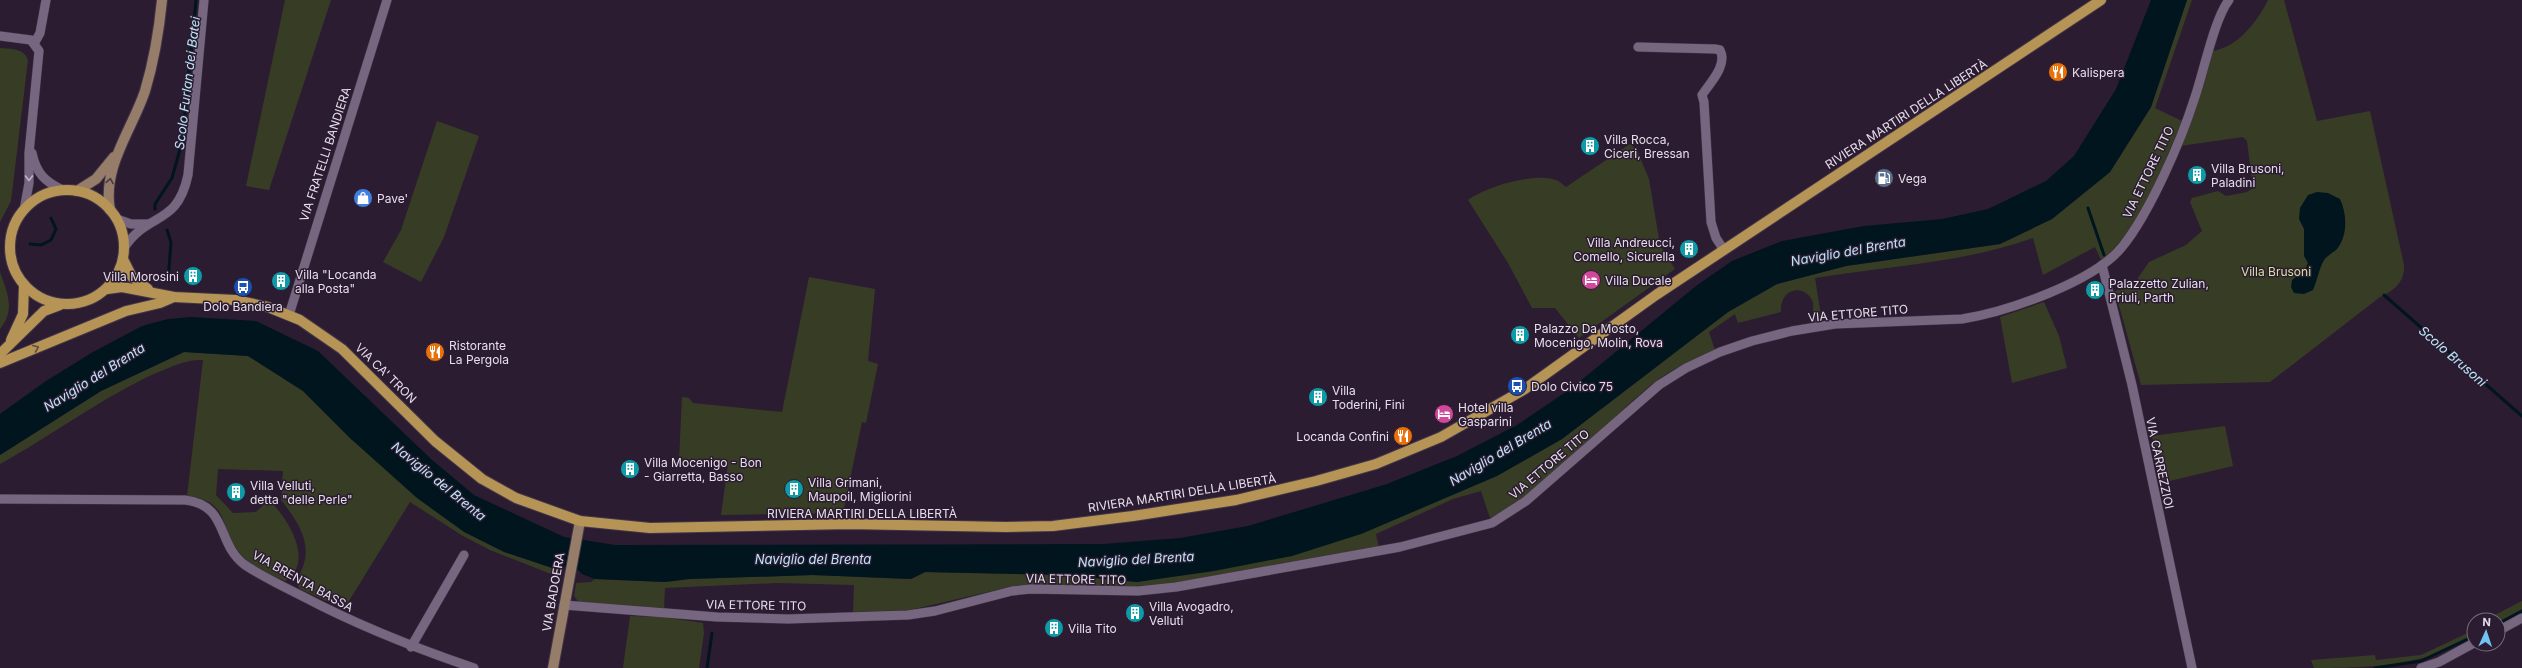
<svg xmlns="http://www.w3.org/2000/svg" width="2522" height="668" font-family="Inter,sans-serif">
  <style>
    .green { fill: #373d24 }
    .water { fill: #00151e }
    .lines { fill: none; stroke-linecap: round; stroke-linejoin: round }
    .stream { stroke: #00151e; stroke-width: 3 }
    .street-casing { stroke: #423647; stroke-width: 10 }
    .secondary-casing { stroke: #423647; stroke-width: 12 }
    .primary-casing { stroke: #423647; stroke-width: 12 }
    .street { stroke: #77667f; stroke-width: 9 }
    .secondary { stroke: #967d6a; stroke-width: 10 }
    .primary { stroke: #b59456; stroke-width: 10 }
    .oneway { stroke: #c0b4c6 }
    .oneway2 { stroke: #4b3942 }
    .oneway3 { stroke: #624c40 }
    .labels { text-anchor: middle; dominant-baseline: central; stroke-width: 3; stroke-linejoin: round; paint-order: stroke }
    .poi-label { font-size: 12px; fill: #e7deec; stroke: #2b1c31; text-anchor: start }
    .street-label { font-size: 12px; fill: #e7deec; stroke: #2b1c31 }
    .park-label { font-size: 12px; fill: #d4e29f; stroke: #2b1c31 }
    .water-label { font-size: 13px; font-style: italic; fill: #bbe7fb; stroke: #2b1c31 }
  </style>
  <rect width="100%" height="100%" fill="#2b1c31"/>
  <g class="green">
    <polygon points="285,0 331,0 269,190 246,186"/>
    <path d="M2187,0h5l-37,108 27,13c-18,42 -44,113 -81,139l-6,-13 -52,28 -10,-37c-70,25 -145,28 -218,40l7,44 -10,-1c0,-5 2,-13 1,-18 -6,-20 -34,-16 -32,9l-43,11 -3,-9 -26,18 6,18c-22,10 -45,19 -64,35 -53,43 -98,103 -161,133l-9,-27 -28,8 -77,35 3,14 -146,26 -65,10 -33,2 -117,-1 -108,25 -57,2 1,-27 -77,-2 -112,5 -1,22 -84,-6 -6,-8 2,-13 15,-1 4,-3 70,3 24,-3 124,-4 98,4 14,-7 137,3 75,7 224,-48 135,-58 66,-37 166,-127 49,-28 69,-18 154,-22 52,-25 58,-47 41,-65z"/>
    <path d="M2268,0h16l33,121 53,-10 34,154c1,17 -10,26 -24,32l-110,85 -129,3 -26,-94 24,-8 -1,-5 11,-16 37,-17 16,-14 -12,-29 2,-4 26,-7 8,5 21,-4 6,-4 -6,-47 -4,-4 -63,9 33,-95c25,-4 44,-29 55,-51z"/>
    <path d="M0,48c11,1 24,0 28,12l-17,141 -11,21z"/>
    <polygon points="437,121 479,136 444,237 421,282 383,262 401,230"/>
    <path d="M1630,144l7,6 12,29 11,66 15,24 -96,69 -24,-30h-23l-24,-45 -40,-63c17,-13 67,-28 88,-20 4,1 7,5 10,7z"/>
    <path d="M0,272c7,20 16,38 0,57z"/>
    <polygon points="809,277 875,289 868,361 878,364 866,423 862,422 843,513 721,515 728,464 679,460 682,397 689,398 693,403 782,412"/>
    <polygon points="2044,302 2059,336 2067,368 2012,383 2000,317"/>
    <path d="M184,352l64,4 55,35 48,48 206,130 6,-2 -2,11 -71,-28 -27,-14 -53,-34 -66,107 -44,-20 -3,-5c1,-8 5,-13 7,-21 7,-24 -9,-45 -23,-63l2,-29 -65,-2 -2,26 17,18 23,-1 13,-12c18,17 47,62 16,81 -16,-6 -37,-17 -47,-30 -20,-27 -8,-50 -51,-55l16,-136c-17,-1 -32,7 -47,13 -55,25 -103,62 -156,91v-9l101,-64z"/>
    <polygon points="2225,426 2233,466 2161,483 2152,436"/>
    <polygon points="2522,601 2522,609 2498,622 2485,620"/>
    <polygon points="630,616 663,617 703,623 704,633 699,668 623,668"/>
    <path d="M2474,630v5c-12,6 -25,14 -38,19 -38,13 -82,14 -122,14l-3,-8 64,-5 1,5 45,-5z"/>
  </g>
  <g class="water">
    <polygon points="2151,0 2187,0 2151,107 2110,172 2052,219 2000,244 1846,266 1777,284 1728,312 1562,439 1497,476 1361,534 1292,556 1214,571 1137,582 1062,575 925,572 911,579 813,575 689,579 665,582 595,579 582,574 578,570 563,567 552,568 504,552 464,532 417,498 351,439 303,391 248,356 184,352 101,391 0,455 0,414 46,381 93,352 142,326 168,319 191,317 256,321 318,351 431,459 474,495 564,537 615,545 1103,544 1180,538 1248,526 1387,484 1457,456 1517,425 1573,387 1696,286 1732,261 1782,241 1864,226 1942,219 1988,209 2046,181 2074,156 2116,89"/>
    <path d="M2317,192l11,1 12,6c7,15 8,36 -3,50 -5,5 -12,7 -15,15 -4,9 -5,17 -9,26l-9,4 -10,-1 -3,-6 1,-7 13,-10 3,-7 -4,-7v-27l-5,-10 1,-11 8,-13z"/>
  </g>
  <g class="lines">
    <g class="stream">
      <polyline points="2088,208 2104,255"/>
      <polyline points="155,209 155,204 172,178 182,142 196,0"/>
      <polyline points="167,230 171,242 168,281"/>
      <polyline points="30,244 41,245 51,240 56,229 51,218"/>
      <polyline points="2384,295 2522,416"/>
      <polyline points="2498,624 2522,611"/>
      <polyline points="707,668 712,633"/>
      <polyline points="2375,668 2421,661 2474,636"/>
    </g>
    <defs>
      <g id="street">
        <polyline points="0,36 31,40 39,51 29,153 29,183 24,210"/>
        <polyline points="35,42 40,33 46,0"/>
        <path d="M1638,47l77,2 5,1c8,15 -10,33 -18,45l2,7 7,120 5,16 8,12"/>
        <path d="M32,153c4,20 13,29 31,37"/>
        <polyline points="117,219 131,224 148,224"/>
        <path d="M124,248c24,-37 53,-21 64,-73l16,-175"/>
        <polyline points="2102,265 2132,385 2192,668"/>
        <polyline points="289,315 387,0"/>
        <path d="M0,499l185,1c44,5 31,44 60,65 18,12 39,22 59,32 55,29 111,51 170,71"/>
        <path d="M564,605l153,12 71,2 120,-4 27,-4 77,-20 19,-2 107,2 38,-4 224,-40 92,-24 34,-22 133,-116 27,-17 34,-16 32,-11 40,-10 43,-7 127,-5c44,-7 132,-37 160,-72 27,-33 59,-106 72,-147 9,-25 20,-81 35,-100"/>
        <polyline points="2498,631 2522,618"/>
        <polyline points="411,647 464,555"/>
        <polyline points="2421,668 2439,662 2474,643"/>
      </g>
      <g id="secondary">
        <polyline points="77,191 96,179 114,157"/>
        <path d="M110,210c-8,-43 22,-80 35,-119 9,-30 14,-60 17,-91"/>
        <polyline points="553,668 580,521"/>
      </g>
      <g id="primary">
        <circle cx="67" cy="247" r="57"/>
        <polyline points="123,259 132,277 148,289"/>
        <polyline points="107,289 122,287 174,297 235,300 268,307 300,320 342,349 435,441 482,479 516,498 580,521 650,528 849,524 1006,527 1053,526 1133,516 1236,500 1316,481 1376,464 1441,437 1525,389 1656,295 2101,0"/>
        <polyline points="11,340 23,314 24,285"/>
        <polyline points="0,354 44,311 60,305"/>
        <polyline points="0,363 126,311 160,303 174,297"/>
      </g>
    </defs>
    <use href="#street" class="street-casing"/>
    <use href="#secondary" class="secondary-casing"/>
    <use href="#primary" class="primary-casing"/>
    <use href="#street" class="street"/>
    <use href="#secondary" class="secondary"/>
    <use href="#primary" class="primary"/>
  </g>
  <defs><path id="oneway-chevron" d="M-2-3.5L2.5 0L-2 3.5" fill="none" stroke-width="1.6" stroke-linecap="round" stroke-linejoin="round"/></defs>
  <use class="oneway" href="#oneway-chevron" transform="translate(29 178) rotate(90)"/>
  <use class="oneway2" href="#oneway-chevron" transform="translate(110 181) rotate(-80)"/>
  <use class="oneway3" href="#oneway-chevron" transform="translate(36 348) rotate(-22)"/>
  <defs>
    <symbol id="restaurant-disc" viewBox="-11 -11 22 22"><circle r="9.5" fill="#e8710a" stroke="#2b1c31"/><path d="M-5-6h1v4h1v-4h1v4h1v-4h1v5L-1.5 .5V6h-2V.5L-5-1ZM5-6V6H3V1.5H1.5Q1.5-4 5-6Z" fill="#fff"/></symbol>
    <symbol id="building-disc" viewBox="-11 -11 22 22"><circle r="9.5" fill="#0f9aa8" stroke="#2b1c31"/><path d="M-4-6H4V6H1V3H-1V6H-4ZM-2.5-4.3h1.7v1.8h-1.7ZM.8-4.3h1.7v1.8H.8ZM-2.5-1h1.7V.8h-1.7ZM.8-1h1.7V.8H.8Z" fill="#fff"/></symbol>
    <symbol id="fuel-disc" viewBox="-11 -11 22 22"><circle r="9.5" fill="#5c6f8a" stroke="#2b1c31"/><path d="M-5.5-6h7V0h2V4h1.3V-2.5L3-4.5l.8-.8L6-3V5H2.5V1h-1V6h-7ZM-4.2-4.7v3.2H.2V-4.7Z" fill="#fff"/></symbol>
    <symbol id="shop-disc" viewBox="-11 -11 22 22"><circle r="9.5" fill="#3f7fe0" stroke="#2b1c31"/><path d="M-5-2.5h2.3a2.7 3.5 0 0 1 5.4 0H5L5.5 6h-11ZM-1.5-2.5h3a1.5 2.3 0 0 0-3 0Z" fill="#fff"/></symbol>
    <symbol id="hotel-disc" viewBox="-11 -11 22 22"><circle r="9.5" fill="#d1479c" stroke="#2b1c31"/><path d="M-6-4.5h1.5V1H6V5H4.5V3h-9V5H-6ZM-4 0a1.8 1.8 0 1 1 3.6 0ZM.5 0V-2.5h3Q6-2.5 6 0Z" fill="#fff"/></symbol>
    <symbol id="bus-disc" viewBox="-11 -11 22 22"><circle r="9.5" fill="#1a4fb4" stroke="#2b1c31"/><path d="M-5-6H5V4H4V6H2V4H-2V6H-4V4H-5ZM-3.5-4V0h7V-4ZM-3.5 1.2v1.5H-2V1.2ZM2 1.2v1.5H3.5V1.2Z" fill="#fff"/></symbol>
  </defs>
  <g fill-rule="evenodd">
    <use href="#restaurant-disc" x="2047" y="61" width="22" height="22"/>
    <use href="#building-disc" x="1579" y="135" width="22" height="22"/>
    <use href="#building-disc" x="2186" y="164" width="22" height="22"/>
    <use href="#fuel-disc" x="1873" y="167" width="22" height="22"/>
    <use href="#shop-disc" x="352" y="187" width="22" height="22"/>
    <use href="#building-disc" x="1678" y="238" width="22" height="22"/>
    <use href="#building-disc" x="182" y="265" width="22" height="22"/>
    <use href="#hotel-disc" x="1580" y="269" width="22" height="22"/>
    <use href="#building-disc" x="270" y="270" width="22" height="22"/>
    <use href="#bus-disc" x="232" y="276" width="22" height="22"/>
    <use href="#building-disc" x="2084" y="279" width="22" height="22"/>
    <use href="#building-disc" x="1509" y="324" width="22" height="22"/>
    <use href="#restaurant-disc" x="424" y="341" width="22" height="22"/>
    <use href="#bus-disc" x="1506" y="375" width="22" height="22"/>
    <use href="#building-disc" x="1307" y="386" width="22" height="22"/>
    <use href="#hotel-disc" x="1433" y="403" width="22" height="22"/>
    <use href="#restaurant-disc" x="1392" y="425" width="22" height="22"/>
    <use href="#building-disc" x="619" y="458" width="22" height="22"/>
    <use href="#building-disc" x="783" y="478" width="22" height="22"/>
    <use href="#building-disc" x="225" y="481" width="22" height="22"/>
    <use href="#building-disc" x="1124" y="602" width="22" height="22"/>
    <use href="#building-disc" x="1043" y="617" width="22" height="22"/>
  </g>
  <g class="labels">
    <g class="poi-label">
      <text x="2072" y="72">Kalispera</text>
      <text x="1604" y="139">Villa Rocca,<tspan x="1604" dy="14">Ciceri, Bressan</tspan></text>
      <text x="2211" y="168">Villa Brusoni,<tspan x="2211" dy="14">Paladini</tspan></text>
      <text x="1898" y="178">Vega</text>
      <text x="377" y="198">Pave'</text>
      <text x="1675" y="242" text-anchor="end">Villa Andreucci,<tspan x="1675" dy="14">Comello, Sicurella</tspan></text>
      <text x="295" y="274">Villa "Locanda<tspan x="295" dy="14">alla Posta"</tspan></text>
      <text x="179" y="276" text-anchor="end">Villa Morosini</text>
      <text x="1605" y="280">Villa Ducale</text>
      <text x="2109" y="283">Palazzetto Zulian,<tspan x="2109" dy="14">Priuli, Parth</tspan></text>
      <text x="243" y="306" text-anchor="middle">Dolo Bandiera</text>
      <text x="1534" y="328">Palazzo Da Mosto,<tspan x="1534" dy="14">Mocenigo, Molin, Rova</tspan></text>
      <text x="449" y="345">Ristorante<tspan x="449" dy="14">La Pergola</tspan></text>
      <text x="1531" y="386">Dolo Civico 75</text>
      <text x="1332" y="390">Villa<tspan x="1332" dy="14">Toderini, Fini</tspan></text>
      <text x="1458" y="407">Hotel villa<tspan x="1458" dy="14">Gasparini</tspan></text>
      <text x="1389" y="436" text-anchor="end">Locanda Confini</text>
      <text x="644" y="462">Villa Mocenigo - Bon<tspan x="644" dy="14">- Giarretta, Basso</tspan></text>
      <text x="808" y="482">Villa Grimani,<tspan x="808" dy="14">Maupoil, Migliorini</tspan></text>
      <text x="250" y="485">Villa Velluti,<tspan x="250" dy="14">detta "delle Perle"</tspan></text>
      <text x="1149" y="606">Villa Avogadro,<tspan x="1149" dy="14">Velluti</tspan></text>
      <text x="1068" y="628">Villa Tito</text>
    </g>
    <g class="street-label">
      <text transform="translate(1906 114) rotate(-33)">RIVIERA MARTIRI DELLA LIBERTÀ</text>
      <text transform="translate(325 154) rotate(-72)">VIA FRATELLI BANDIERA</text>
      <text transform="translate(2148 172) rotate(-64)">VIA ETTORE TITO</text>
      <text transform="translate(1858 313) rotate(-5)">VIA ETTORE TITO</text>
      <text transform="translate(386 373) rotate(44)">VIA CA' TRON</text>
      <text transform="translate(2160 463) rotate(78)">VIA CARREZZIOI</text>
      <text transform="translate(1549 464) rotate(-40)">VIA ETTORE TITO</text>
      <text transform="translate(1182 493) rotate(-9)">RIVIERA MARTIRI DELLA LIBERTÀ</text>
      <text x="862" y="513">RIVIERA MARTIRI DELLA LIBERTÀ</text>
      <text transform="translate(1076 579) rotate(1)">VIA ETTORE TITO</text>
      <text transform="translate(303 581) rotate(29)">VIA BRENTA BASSA</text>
      <text transform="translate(553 592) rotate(-80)">VIA BADOERA</text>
      <text transform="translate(756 605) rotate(1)">VIA ETTORE TITO</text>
    </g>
    <g class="park-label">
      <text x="2276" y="271">Villa Brusoni</text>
    </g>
    <g class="water-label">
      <text transform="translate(187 83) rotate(-83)">Scolo Furlan dei Batei</text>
      <text transform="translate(1848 251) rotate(-10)">Naviglio del Brenta</text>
      <text transform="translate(2453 356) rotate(41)">Scolo Brusoni</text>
      <text transform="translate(94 377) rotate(-32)">Naviglio del Brenta</text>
      <text transform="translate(1500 452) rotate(-31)">Naviglio del Brenta</text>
      <text transform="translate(439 481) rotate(39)">Naviglio del Brenta</text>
      <text x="813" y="559">Naviglio del Brenta</text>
      <text transform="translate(1136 559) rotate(-3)">Naviglio del Brenta</text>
    </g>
  </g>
  <g transform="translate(2486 632) rotate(3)"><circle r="19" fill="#2b1c31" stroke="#766a7c"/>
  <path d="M0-3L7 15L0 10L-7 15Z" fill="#6fc2f4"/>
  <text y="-6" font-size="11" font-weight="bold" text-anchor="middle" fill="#e7deec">N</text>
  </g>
</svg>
